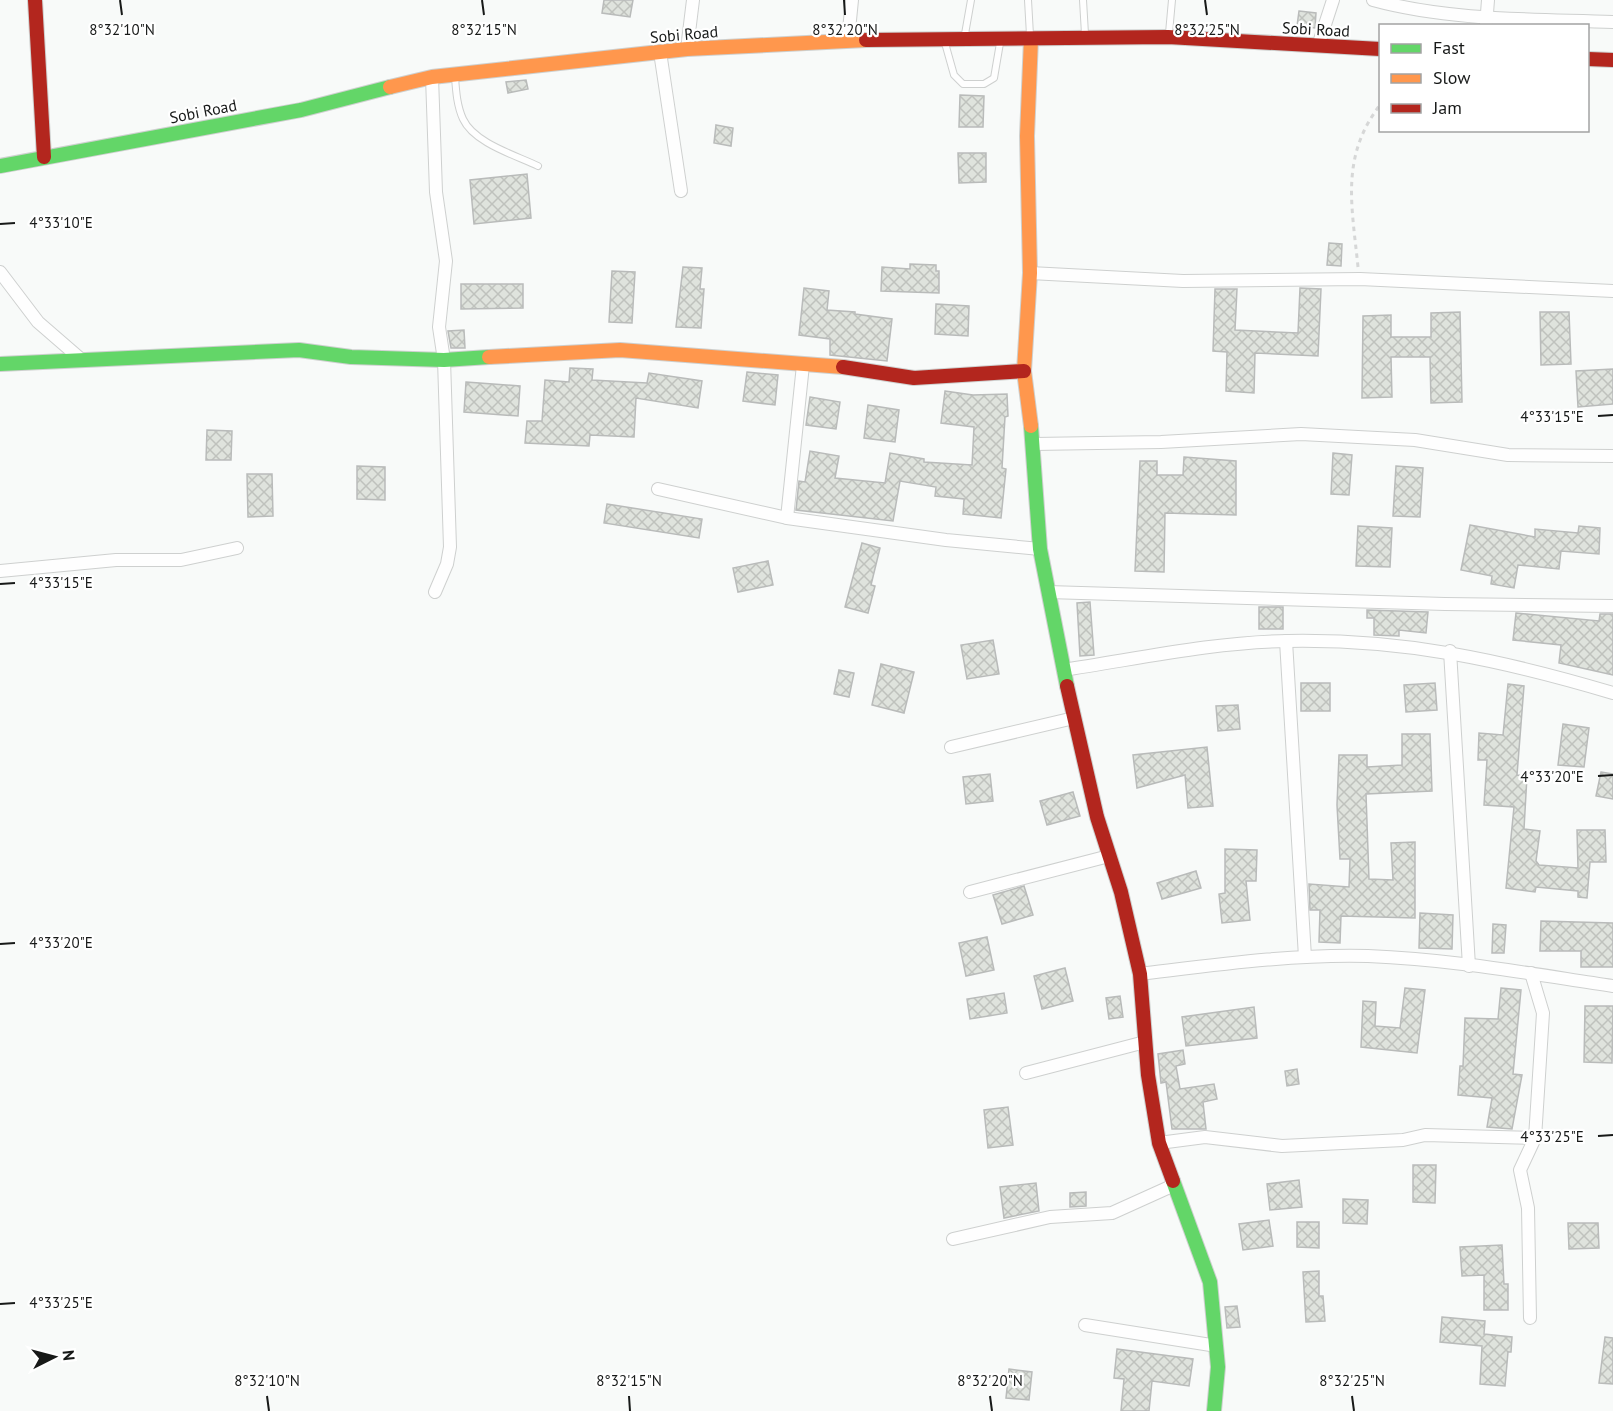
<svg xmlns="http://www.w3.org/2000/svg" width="1613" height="1411" font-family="'PT Sans',sans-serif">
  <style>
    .building { fill: url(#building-cross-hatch); stroke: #b9bbba; stroke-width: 1.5 }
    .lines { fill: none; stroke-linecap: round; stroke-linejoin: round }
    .lane-casing { stroke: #ced0cf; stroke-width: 8 }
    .street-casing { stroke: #ced0cf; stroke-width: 14 }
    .fast-casing { stroke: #ced0cf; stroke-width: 16 }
    .slow-casing { stroke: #ced0cf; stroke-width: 16 }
    .jam-casing { stroke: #ced0cf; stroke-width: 16 }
    .path { stroke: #d6d7d7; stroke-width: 3; stroke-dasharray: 4.5 4.5; stroke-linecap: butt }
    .lane { stroke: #fefefe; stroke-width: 6 }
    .street { stroke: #fefefe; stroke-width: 12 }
    .fast { stroke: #63d668; stroke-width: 14 }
    .slow { stroke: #ff974d; stroke-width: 14 }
    .jam { stroke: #b3261e; stroke-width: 14 }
    .ticks { fill: none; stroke: #171918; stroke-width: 2 }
    .labels { text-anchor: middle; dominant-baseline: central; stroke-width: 4.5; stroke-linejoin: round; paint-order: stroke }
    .street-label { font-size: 16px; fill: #171918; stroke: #fff }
    .ticks-label { font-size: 15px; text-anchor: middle; fill: #171918; stroke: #fff; stroke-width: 4.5; stroke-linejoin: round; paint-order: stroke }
  </style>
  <defs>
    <pattern id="building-cross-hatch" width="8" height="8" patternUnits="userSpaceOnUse" patternTransform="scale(1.5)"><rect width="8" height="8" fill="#dfe3dd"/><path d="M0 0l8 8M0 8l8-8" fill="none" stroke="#bfc2bd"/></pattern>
  </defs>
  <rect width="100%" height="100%" fill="#f8faf9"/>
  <g class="building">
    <polygon points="604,0 633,0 630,17 602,13"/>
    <polygon points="1299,11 1316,13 1315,28 1297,26"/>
    <polygon points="526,80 528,89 508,93 506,82"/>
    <polygon points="960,95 984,96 983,127 959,127"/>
    <polygon points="716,125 733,128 731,146 714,143"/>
    <polygon points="958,153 986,153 986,182 959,183"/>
    <polygon points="527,174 531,218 474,224 470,180"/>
    <polygon points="1329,243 1342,244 1341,266 1327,265"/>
    <polygon points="910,264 936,265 936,271 939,271 939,293 881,291 882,267 910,269"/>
    <polygon points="683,267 702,268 700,289 704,289 701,328 676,327"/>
    <polygon points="612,271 635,272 632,323 609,322"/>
    <polygon points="461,284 523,284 523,308 461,309"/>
    <polygon points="804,288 829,291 827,310 855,312 855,314 892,319 887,361 830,355 830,339 799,335"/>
    <polygon points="1300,288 1321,289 1318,356 1255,353 1254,393 1226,391 1227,352 1213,351 1215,289 1237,289 1235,330 1298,333"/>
    <polygon points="936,304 969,306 968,336 935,334"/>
    <polygon points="1460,312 1462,402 1431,403 1430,357 1391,357 1392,397 1362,398 1363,316 1391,315 1391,337 1431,337 1431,313"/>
    <polygon points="1540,312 1569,312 1571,364 1541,365"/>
    <polygon points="464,330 465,348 451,348 448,331"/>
    <polygon points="570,368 593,369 592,380 647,383 649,373 702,381 698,408 636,398 634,437 590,435 589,446 525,443 527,421 542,421 545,380 569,382"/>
    <polygon points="1613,369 1613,404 1578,407 1576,371"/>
    <polygon points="747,372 778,375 775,405 743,401"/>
    <polygon points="466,382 520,386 518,416 464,412"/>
    <polygon points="945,391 973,395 1007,394 1008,416 1005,417 1002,468 1006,469 1001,518 963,514 964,499 935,496 936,487 900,481 893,521 796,510 799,481 805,482 810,451 839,456 835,478 885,483 890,453 924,459 924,462 972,465 974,427 941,423"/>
    <polygon points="810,397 840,402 836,429 806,425"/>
    <polygon points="868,405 899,410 895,442 864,438"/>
    <polygon points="207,430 232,431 231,460 206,460"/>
    <polygon points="1333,453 1352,455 1349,495 1331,494"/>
    <polygon points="1184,457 1236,461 1236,515 1165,513 1164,572 1135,571 1140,461 1157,461 1157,475 1183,475"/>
    <polygon points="357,466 385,467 385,500 357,499"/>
    <polygon points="1396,466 1423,468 1420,517 1393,516"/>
    <polygon points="247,474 272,474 273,516 248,517"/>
    <polygon points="607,504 702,519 699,538 604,523"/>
    <polygon points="1470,525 1535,537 1535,529 1578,533 1579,526 1600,528 1599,554 1561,551 1559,569 1518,565 1514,588 1491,584 1492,576 1461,570"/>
    <polygon points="1358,526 1392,528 1390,567 1356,566"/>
    <polygon points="862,543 880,548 871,585 875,586 868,613 845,607"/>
    <polygon points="768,561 773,585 738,592 733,568"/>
    <polygon points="1090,602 1094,655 1080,656 1077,603"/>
    <rect x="1259" y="607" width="24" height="22"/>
    <polygon points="1367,610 1428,612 1426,633 1399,630 1399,636 1374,635 1374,618 1367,618"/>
    <polygon points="1516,613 1599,621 1600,614 1613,614 1613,675 1559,663 1561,645 1513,640"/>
    <polygon points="993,640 999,674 967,679 961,645"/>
    <polygon points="881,664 914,672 904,713 872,705"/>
    <polygon points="839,670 854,673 849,697 834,694"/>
    <rect x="1301" y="683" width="29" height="28"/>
    <polygon points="1435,683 1437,710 1406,712 1404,685"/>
    <polygon points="1508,684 1524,686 1517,775 1527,776 1524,829 1540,831 1536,861 1539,865 1578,868 1577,830 1605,830 1606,862 1590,862 1587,898 1578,897 1578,891 1536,887 1535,892 1506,888 1514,807 1484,805 1487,760 1478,760 1479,733 1503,735"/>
    <polygon points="1238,705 1240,729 1218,731 1216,706"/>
    <polygon points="1563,724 1589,728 1584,767 1558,765"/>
    <polygon points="1402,734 1430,734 1432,791 1366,794 1369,879 1393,880 1391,843 1415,842 1415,918 1341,916 1340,943 1319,942 1320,910 1310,910 1309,884 1349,887 1350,859 1340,859 1337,805 1339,755 1367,755 1367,767 1402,765"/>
    <polygon points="1207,747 1213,806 1188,808 1185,775 1137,788 1133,755"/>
    <polygon points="1601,772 1613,774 1613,799 1596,796"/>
    <polygon points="990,774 993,801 966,804 963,777"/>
    <polygon points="1073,792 1080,816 1047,825 1040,801"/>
    <polygon points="1225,849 1257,850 1256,881 1246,881 1250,920 1222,923 1219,894 1225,893"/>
    <polygon points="1196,871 1201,888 1162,899 1157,883"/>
    <polygon points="1024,886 1033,915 1002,924 993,895"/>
    <polygon points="1420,913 1453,915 1452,949 1419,948"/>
    <polygon points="1541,921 1613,923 1613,967 1581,967 1581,951 1540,951"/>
    <polygon points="1493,924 1506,925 1504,953 1492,953"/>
    <polygon points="987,937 994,970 966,976 959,943"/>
    <polygon points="1065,968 1073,1001 1042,1009 1034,976"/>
    <polygon points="1405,988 1425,990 1417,1053 1361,1047 1363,1001 1376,1002 1375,1026 1400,1028"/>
    <polygon points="1501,988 1521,990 1513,1074 1522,1075 1512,1129 1487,1127 1492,1098 1458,1095 1460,1066 1463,1066 1465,1018 1498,1019"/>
    <polygon points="1004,993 1007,1013 970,1019 967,999"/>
    <polygon points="1120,996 1123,1017 1109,1019 1106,998"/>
    <polygon points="1585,1006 1613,1006 1612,1063 1584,1062"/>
    <polygon points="1254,1007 1257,1038 1186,1046 1182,1017"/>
    <polygon points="1183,1050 1185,1064 1176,1066 1180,1089 1214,1084 1217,1099 1203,1102 1206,1129 1172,1129 1166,1082 1161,1083 1158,1054"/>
    <polygon points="1297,1069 1299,1084 1287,1086 1285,1071"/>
    <polygon points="1008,1107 1013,1145 988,1148 984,1110"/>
    <polygon points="1413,1165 1436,1165 1435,1203 1413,1202"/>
    <polygon points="1299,1180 1302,1207 1270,1210 1267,1184"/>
    <polygon points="1036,1183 1039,1211 1004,1218 1000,1187"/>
    <polygon points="1086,1192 1086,1206 1070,1207 1070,1193"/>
    <polygon points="1343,1199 1368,1200 1367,1224 1343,1223"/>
    <polygon points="1269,1220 1273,1246 1243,1250 1239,1224"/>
    <polygon points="1297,1222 1319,1222 1319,1248 1297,1247"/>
    <polygon points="1568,1223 1598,1223 1599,1248 1569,1249"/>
    <polygon points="1502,1245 1504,1284 1508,1284 1508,1310 1484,1310 1484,1275 1462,1276 1460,1247"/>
    <polygon points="1319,1271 1319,1296 1323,1296 1325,1321 1306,1322 1303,1272"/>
    <polygon points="1237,1306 1240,1327 1227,1328 1225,1307"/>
    <polygon points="1442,1317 1485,1321 1484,1334 1512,1337 1511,1352 1508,1352 1505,1386 1480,1384 1482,1346 1440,1342"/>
    <polygon points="1605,1337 1613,1338 1613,1384 1599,1383"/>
    <polygon points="1117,1349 1193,1359 1189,1386 1152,1381 1149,1411 1121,1411 1124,1379 1114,1378"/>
    <polygon points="1009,1369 1032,1372 1029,1400 1006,1398"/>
  </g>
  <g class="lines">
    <defs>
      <g id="lane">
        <polyline points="1028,0 1030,35"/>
        <polyline points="1083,0 1085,34"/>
        <polyline points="1169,33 1172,0"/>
        <polyline points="965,34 971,0"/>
        <polyline points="945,43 954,75 963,84 984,84 994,78 1000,43"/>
        <path d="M455,77c1,14 2,29 8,42 11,24 52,36 75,47"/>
      </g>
      <g id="street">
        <path d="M1373,0c77,21 161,19 240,22"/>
        <polyline points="1486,26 1488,0"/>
        <polyline points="848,40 852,0"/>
        <polyline points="1318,46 1333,0"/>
        <polyline points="687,49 693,0"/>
        <polyline points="660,52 681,191"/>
        <polyline points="432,77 436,192 446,261 439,327 444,360 450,547 447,564 435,592"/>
        <polyline points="0,272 38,322 83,361"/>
        <polyline points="1030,273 1183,281 1360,279 1613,291"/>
        <polyline points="1034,444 1161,442 1301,434 1415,440 1508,455 1613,456"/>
        <polyline points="658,489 787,518 946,540 1040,549"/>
        <polyline points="787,518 803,365"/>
        <polyline points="0,571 116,560 181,560 237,548"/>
        <polyline points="1048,592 1445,604 1613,606"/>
        <polyline points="1286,641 1305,957"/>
        <polyline points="1450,651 1469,966"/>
        <path d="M1063,670c74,-11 150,-28 225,-29 117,-2 214,19 325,52"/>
        <polyline points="951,747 1074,718"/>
        <polyline points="970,892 1109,856"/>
        <path d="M1140,974c75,-9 151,-20 228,-18 82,3 164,18 245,30"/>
        <polyline points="1026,1073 1145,1042"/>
        <polyline points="1159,1143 1205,1137 1282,1146 1403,1140 1425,1135 1535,1138"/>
        <polyline points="953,1239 1050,1217 1112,1213 1174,1185"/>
        <polyline points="1530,1318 1528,1208 1520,1170 1535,1138 1543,1013 1531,973"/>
        <polyline points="1085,1325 1217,1346"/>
      </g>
      <g id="fast">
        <polyline points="0,166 301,110 390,87"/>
        <polyline points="0,364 299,350 351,357 444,360 489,357"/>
        <polyline points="1031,426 1040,549 1067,686"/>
        <polyline points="1173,1181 1210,1282 1218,1367 1214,1411"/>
      </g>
      <g id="slow">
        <polyline points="1031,39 1027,136 1030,273 1024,371 1031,426"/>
        <polyline points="390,87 432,77 687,49 866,40"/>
        <polyline points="489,357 620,350 843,367"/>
      </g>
      <g id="jam">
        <polyline points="35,0 44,157"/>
        <polyline points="866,40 1168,37 1380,49"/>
        <polyline points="1588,59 1613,60"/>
        <polyline points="843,367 914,378 1024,371"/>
        <polyline points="1067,686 1097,817 1121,892 1140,974 1148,1075 1159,1143 1173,1181"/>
      </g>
    </defs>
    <use href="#lane" class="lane-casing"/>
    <use href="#street" class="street-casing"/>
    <use href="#fast" class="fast-casing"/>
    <use href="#slow" class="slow-casing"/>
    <use href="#jam" class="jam-casing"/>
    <path class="path" d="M1358,267c-6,-61 -18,-110 22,-162"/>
    <use href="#lane" class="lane"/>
    <use href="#street" class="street"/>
    <use href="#fast" class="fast"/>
    <use href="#slow" class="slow"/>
    <use href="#jam" class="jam"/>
  </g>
  <path class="ticks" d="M120,0l2,15M482,0l2,15M844,0l1,15M1205,0l2,15M0,224l15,-1M1598,416l15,-1M0,584l15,-1M1598,776l15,-1M0,944l15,-1M1598,1136l15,-1M0,1304l15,-1M267,1396l2,15M629,1396l1,15M990,1396l2,15M1352,1396l2,15"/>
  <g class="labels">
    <g class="street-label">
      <text transform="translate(1316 29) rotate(3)">Sobi Road</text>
      <text transform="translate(684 34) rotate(-5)">Sobi Road</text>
      <text transform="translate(203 111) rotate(-11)">Sobi Road</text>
    </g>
  </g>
  <g class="ticks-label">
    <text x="122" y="35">8°32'10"N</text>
    <text x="484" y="35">8°32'15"N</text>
    <text x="845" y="35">8°32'20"N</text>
    <text x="1207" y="35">8°32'25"N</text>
    <text x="61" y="228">4°33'10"E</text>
    <text x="1552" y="422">4°33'15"E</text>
    <text x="61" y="588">4°33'15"E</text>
    <text x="1552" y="782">4°33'20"E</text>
    <text x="61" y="948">4°33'20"E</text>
    <text x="1552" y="1142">4°33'25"E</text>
    <text x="61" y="1308">4°33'25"E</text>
    <text x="267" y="1386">8°32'10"N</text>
    <text x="629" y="1386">8°32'15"N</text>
    <text x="990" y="1386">8°32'20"N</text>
    <text x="1352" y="1386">8°32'25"N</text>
  </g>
  <rect x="1379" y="24" width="210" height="108" fill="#ffffff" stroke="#a2a3a3" stroke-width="1.5"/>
  <rect x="1391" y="44" width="30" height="9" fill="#63d668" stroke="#a2a3a3" stroke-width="1.5"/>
  <text x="1433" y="54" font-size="18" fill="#171918">Fast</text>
  <rect x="1391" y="74" width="30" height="9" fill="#ff974d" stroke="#a2a3a3" stroke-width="1.5"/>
  <text x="1433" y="84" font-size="18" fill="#171918">Slow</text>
  <rect x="1391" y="104" width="30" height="9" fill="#b3261e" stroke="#a2a3a3" stroke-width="1.5"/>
  <text x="1433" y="114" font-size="18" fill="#171918">Jam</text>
  <g transform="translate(54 1357) rotate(84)" stroke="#ffffff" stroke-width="4.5" paint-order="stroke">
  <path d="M0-4.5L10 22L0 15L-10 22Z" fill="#171918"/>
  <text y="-9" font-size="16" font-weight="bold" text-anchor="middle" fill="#171918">N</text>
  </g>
</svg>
